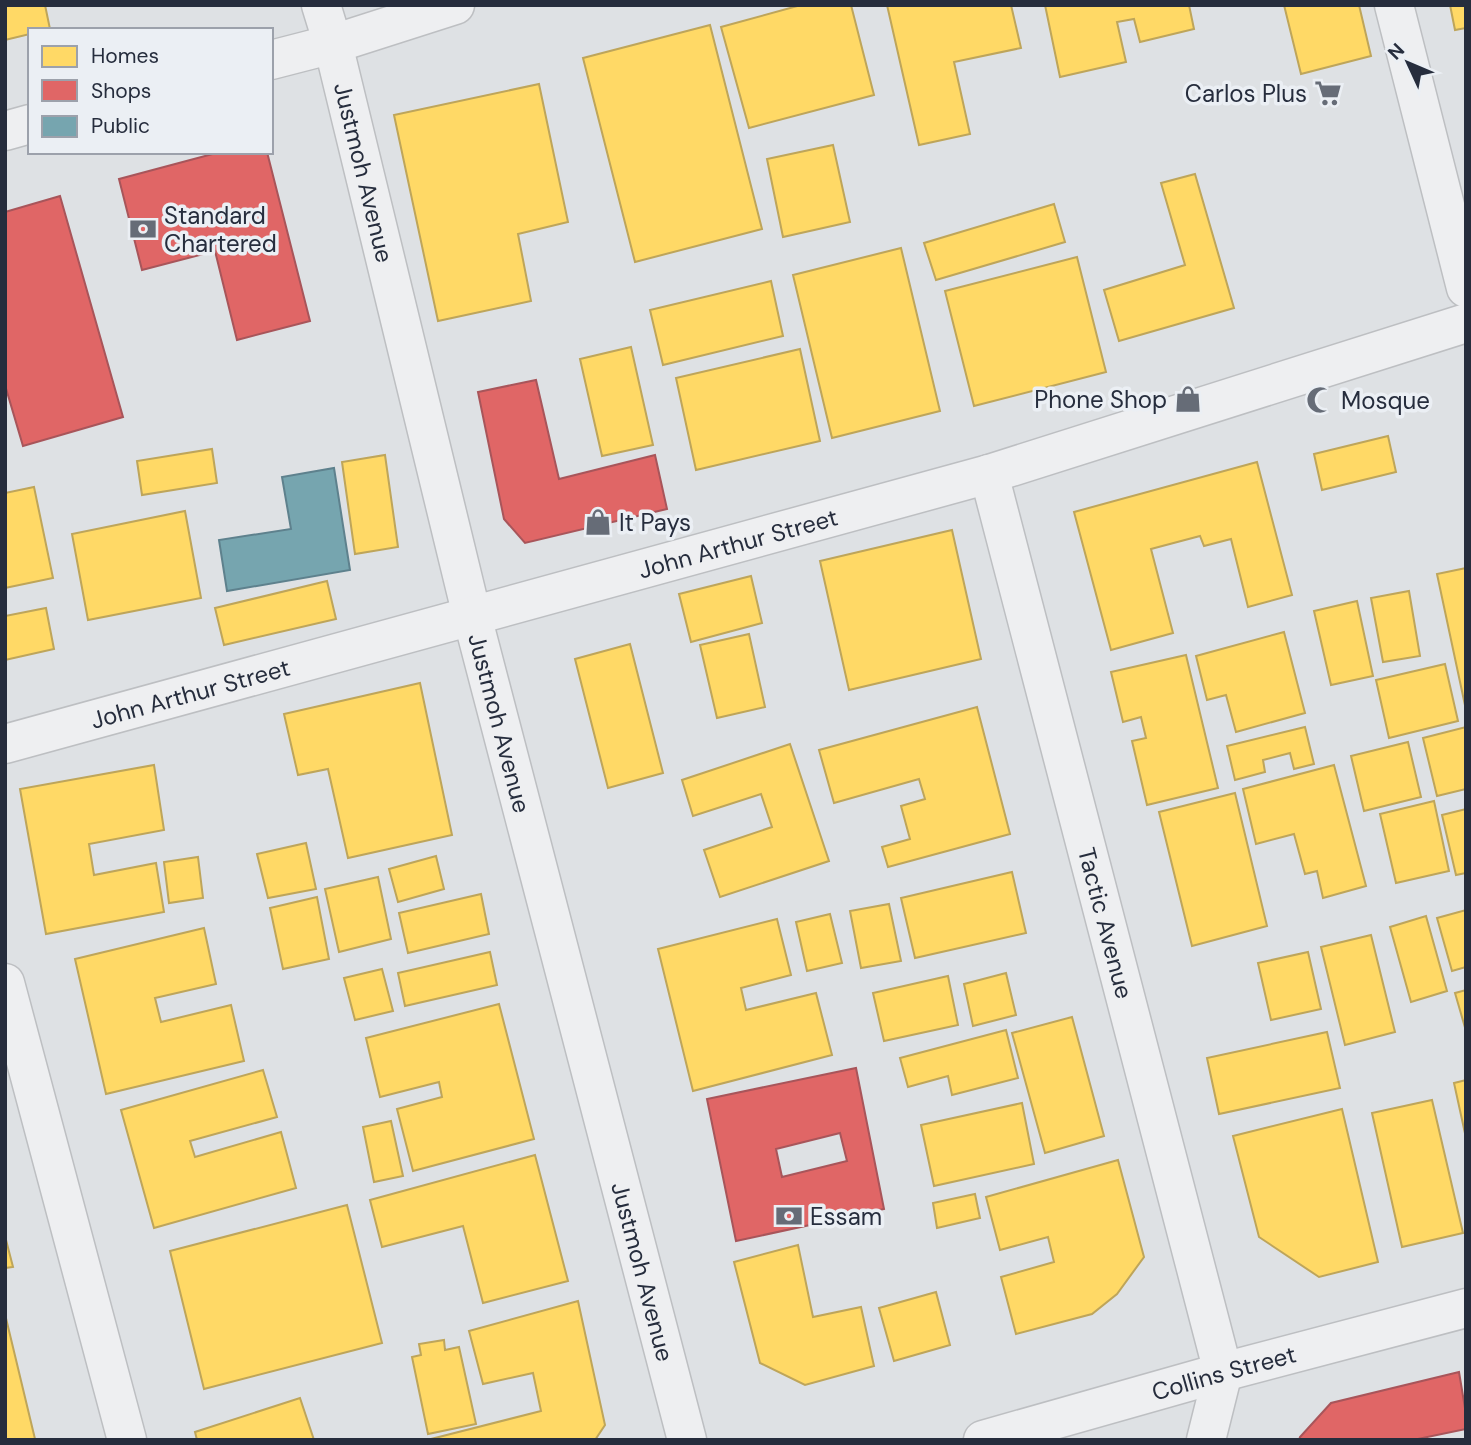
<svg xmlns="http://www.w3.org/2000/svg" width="1471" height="1445" font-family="'DM Sans',sans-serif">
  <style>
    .homes { fill: #ffd966; stroke: #bea55a; stroke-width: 2 }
    .shops { fill: #e06666; stroke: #a8555a; stroke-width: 2; fill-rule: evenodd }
    .public { fill: #76a5af; stroke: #5e818d; stroke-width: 2 }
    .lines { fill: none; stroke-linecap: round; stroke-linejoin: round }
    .minor-casing { stroke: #bdbfc2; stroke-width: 41 }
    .minor { stroke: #eeeff1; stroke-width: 38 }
    .labels { text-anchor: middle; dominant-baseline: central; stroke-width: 7; stroke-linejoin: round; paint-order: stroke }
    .poi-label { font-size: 24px; fill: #262d3d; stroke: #ebeff4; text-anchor: start }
    .street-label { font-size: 24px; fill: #262d3d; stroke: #ebeff4 }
  </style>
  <rect width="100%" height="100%" fill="#dee1e4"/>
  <g class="homes">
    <polygon points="5,5 45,5 50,29 30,30 30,34 5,40"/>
    <polygon points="801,5 851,5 874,95 749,128 721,27"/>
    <polygon points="887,5 1011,5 1021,48 954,62 970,134 919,145"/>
    <polygon points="1045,5 1189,5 1194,29 1140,42 1134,19 1117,22 1126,62 1060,77"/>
    <polygon points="1284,5 1359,5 1371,56 1301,74"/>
    <polygon points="1450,5 1466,5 1466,28 1455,30"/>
    <polygon points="710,25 762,229 635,262 583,58"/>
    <polygon points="539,84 568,222 518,234 531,301 438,321 394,115"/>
    <polygon points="833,145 850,222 783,237 767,159"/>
    <polygon points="1195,174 1234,308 1119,341 1104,290 1185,265 1161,183"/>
    <polygon points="1054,204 1065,242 936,280 924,243"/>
    <polygon points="901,248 940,411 832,438 793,275"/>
    <polygon points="1077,257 1106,372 974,406 945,291"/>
    <polygon points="771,281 783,336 663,365 650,310"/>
    <polygon points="631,347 653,445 602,456 580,359"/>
    <polygon points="800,349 820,441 696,470 676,378"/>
    <polygon points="1388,436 1396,472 1322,490 1314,454"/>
    <polygon points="212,449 217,483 142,495 137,461"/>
    <polygon points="385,455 398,547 355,554 342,462"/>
    <polygon points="1257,462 1292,595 1248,607 1231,539 1204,546 1200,536 1151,549 1173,633 1111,650 1074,512"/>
    <polygon points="34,487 53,578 5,588 5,493"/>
    <polygon points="185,511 201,598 88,620 72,534"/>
    <polygon points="952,530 981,659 849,690 820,561"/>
    <polygon points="1466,568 1466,710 1437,574"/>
    <polygon points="751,576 762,623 691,642 679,594"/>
    <polygon points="327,581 336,619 224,645 215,608"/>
    <polygon points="1409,591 1420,656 1383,662 1371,598"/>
    <polygon points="1357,601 1373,676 1331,685 1314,611"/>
    <polygon points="46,608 54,649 5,660 5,616"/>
    <polygon points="1284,632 1305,713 1236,732 1226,695 1207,700 1196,656"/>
    <polygon points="749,634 765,707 717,718 700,645"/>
    <polygon points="630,644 663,773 608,788 575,659"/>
    <polygon points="1186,655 1218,788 1147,805 1132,741 1146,738 1141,717 1123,722 1111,672"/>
    <polygon points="1445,664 1458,721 1389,738 1376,680"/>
    <polygon points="420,683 452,835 348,858 328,769 298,775 284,714"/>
    <polygon points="977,707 1010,834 888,867 882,847 910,839 901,806 925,799 919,779 834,803 819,750"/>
    <polygon points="1305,727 1314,764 1294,769 1290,753 1263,760 1265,772 1235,780 1227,746"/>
    <polygon points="1466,727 1466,789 1437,796 1423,738"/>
    <polygon points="1408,742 1421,797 1364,811 1351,756"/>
    <polygon points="790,744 829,861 720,897 704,850 772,827 761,794 693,816 682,780"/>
    <polygon points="154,765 164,830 89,844 94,875 156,863 164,912 46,934 20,789"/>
    <polygon points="1334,765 1366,886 1323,898 1317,871 1305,874 1294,834 1256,844 1243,789"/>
    <polygon points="1235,793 1267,926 1192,946 1159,812"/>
    <polygon points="1434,801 1449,871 1396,883 1380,814"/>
    <polygon points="1466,809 1466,873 1456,875 1442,815"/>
    <polygon points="306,843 316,889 268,898 257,854"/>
    <polygon points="436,856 444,889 398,902 389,869"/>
    <polygon points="198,857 203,898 169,903 164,862"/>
    <polygon points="1012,872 1026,933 915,958 901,898"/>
    <polygon points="378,877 391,939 339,952 325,889"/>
    <polygon points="481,894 489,934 408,953 399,913"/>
    <polygon points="317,897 329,959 283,969 270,908"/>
    <polygon points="889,904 901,961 861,968 850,911"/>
    <polygon points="1466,910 1466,967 1452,971 1437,918"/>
    <polygon points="830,914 842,963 807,971 796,922"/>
    <polygon points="1426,916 1447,991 1411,1002 1390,927"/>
    <polygon points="777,919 791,975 741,988 746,1010 816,993 832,1055 693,1091 658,949"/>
    <polygon points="204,928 216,984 155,998 161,1022 231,1005 244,1061 106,1094 75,959"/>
    <polygon points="1371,935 1395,1032 1345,1045 1321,947"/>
    <polygon points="490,952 497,985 405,1006 398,973"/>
    <polygon points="1308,952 1321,1009 1271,1020 1258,963"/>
    <polygon points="382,969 393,1011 355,1020 344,978"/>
    <polygon points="1006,973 1016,1015 973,1026 964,984"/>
    <polygon points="948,976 958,1025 884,1041 873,993"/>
    <polygon points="1466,990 1466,1031 1455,993"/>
    <polygon points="499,1004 534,1139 413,1171 397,1109 442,1097 439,1082 380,1097 366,1038"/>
    <polygon points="1072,1017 1104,1136 1045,1153 1012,1033"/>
    <polygon points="1006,1030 1018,1078 952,1095 948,1076 908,1087 900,1058"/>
    <polygon points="1327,1032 1340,1088 1219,1114 1207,1058"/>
    <polygon points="263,1070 277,1117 190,1141 195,1157 281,1132 296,1188 154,1228 121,1110"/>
    <polygon points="1466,1080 1466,1138 1454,1083"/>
    <polygon points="1432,1100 1463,1233 1402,1247 1372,1113"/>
    <polygon points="1022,1103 1034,1164 934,1186 921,1125"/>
    <polygon points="1342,1109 1378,1262 1319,1277 1259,1237 1233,1136"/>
    <polygon points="391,1121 403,1176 374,1182 363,1127"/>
    <polygon points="535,1155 568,1281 483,1303 463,1226 382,1247 370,1200"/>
    <polygon points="1118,1160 1144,1257 1117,1294 1092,1314 1016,1334 1001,1277 1054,1262 1048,1237 1000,1250 986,1197"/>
    <polygon points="975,1194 980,1218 937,1228 933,1203"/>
    <polygon points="347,1205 382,1343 204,1389 170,1251"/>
    <polygon points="5,1236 13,1267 5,1268"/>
    <polygon points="798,1245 813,1317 861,1307 874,1366 805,1385 760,1363 734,1262"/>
    <polygon points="936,1292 950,1345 894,1361 879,1308"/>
    <polygon points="578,1301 605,1425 595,1440 427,1440 541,1411 533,1373 483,1384 469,1331"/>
    <polygon points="5,1314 35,1439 33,1440 5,1440"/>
    <polygon points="444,1340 445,1350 459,1347 476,1424 428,1434 412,1357 421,1355 419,1344"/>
    <polygon points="300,1398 314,1440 197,1440 195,1432"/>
  </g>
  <g class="shops">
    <polygon points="220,152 267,152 310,321 237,340 215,251 142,270 119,179"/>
    <polygon points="60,196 123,417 23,446 5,385 5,212"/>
    <polygon points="536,380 559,479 655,455 667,509 525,543 504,519 478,392"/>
    <path d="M856,1068l28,141 -148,32 -29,-142zM840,1133l7,28 -65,16 -6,-28z"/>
    <polygon points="1459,1372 1466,1414 1466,1429 1413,1440 1299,1440 1300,1437 1331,1403"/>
  </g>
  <polygon class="public" points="334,468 350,570 227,591 219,540 291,529 282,477"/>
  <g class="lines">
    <defs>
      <g id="minor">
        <path id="s1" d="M321,5l12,39 139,572 215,824"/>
        <polyline points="1394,5 1466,288"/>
        <polyline points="271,60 333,44 455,5"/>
        <polyline points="5,131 30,124"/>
        <path id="s2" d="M989,474l234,898 -17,68"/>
        <path id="s3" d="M5,744l984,-270 477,-151"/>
        <polyline points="5,983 127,1440"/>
        <path id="s4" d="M983,1440l240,-68 243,-64"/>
      </g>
    </defs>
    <use href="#minor" class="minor-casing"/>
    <use href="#minor" class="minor"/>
  </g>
  <defs>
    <symbol id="supermarket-bare" viewBox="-9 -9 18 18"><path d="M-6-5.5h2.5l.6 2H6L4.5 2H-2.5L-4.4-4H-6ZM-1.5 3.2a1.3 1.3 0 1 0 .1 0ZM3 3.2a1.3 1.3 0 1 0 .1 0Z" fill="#666c77" stroke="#ebeff4" stroke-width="2.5" paint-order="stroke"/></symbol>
    <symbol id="bank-bare" viewBox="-9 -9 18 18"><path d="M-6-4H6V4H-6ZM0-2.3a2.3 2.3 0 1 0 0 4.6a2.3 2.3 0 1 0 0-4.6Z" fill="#666c77" stroke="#ebeff4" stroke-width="2.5" paint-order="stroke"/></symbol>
    <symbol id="shop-bare" viewBox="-9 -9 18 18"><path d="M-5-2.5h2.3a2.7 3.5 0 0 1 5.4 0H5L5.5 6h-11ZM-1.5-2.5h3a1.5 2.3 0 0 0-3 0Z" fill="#666c77" stroke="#ebeff4" stroke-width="2.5" paint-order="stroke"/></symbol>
    <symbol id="mosque-bare" viewBox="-9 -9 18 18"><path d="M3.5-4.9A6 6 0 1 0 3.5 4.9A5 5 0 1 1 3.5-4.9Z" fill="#666c77" stroke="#ebeff4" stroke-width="2.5" paint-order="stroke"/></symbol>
  </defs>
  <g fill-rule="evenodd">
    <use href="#supermarket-bare" x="1309" y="74" width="38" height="38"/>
    <use href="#bank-bare" x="124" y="210" width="38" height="38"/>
    <use href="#shop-bare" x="1169" y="380" width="38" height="38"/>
    <use href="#mosque-bare" x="1301" y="381" width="38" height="38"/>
    <use href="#shop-bare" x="579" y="503" width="38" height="38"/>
    <use href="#bank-bare" x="770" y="1197" width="38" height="38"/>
  </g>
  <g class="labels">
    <g class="poi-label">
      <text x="1307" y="93" text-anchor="end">Carlos Plus</text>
      <text x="164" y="215">Standard<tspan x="164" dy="28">Chartered</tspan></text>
      <text x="1167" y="399" text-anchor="end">Phone Shop</text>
      <text x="1341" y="400">Mosque</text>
      <text x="619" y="522">It Pays</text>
      <text x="810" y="1216">Essam</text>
    </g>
    <g class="street-label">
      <text stroke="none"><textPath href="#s1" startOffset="173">Justmoh Avenue</textPath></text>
      <text stroke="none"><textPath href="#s3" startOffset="760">John Arthur Street</textPath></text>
      <text stroke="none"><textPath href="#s3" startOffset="192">John Arthur Street</textPath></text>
      <text stroke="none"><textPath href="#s1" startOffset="740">Justmoh Avenue</textPath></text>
      <text stroke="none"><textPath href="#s2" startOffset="464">Tactic Avenue</textPath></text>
      <text stroke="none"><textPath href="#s1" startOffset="1307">Justmoh Avenue</textPath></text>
      <text stroke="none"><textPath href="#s4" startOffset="250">Collins Street</textPath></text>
    </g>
  </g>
  <rect width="1471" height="1445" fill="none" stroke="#262d3d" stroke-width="14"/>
  <rect x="28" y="28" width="245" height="126" fill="#ebeff4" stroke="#9ca1ab" stroke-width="2"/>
  <rect x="42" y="46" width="35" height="21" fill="#ffd966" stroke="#9ca1ab" stroke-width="2"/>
  <text x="91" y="63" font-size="21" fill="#262d3d">Homes</text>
  <rect x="42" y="80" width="35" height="21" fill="#e06666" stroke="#9ca1ab" stroke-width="2"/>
  <text x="91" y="98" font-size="21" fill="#262d3d">Shops</text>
  <rect x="42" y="116" width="35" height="21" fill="#76a5af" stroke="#9ca1ab" stroke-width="2"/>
  <text x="91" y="133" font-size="21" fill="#262d3d">Public</text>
  <g transform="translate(1408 63) rotate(314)" stroke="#ebeff4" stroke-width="5" paint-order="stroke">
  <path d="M0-5L12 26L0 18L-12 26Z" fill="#262d3d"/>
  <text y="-10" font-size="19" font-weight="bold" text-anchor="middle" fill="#262d3d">N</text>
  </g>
</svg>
